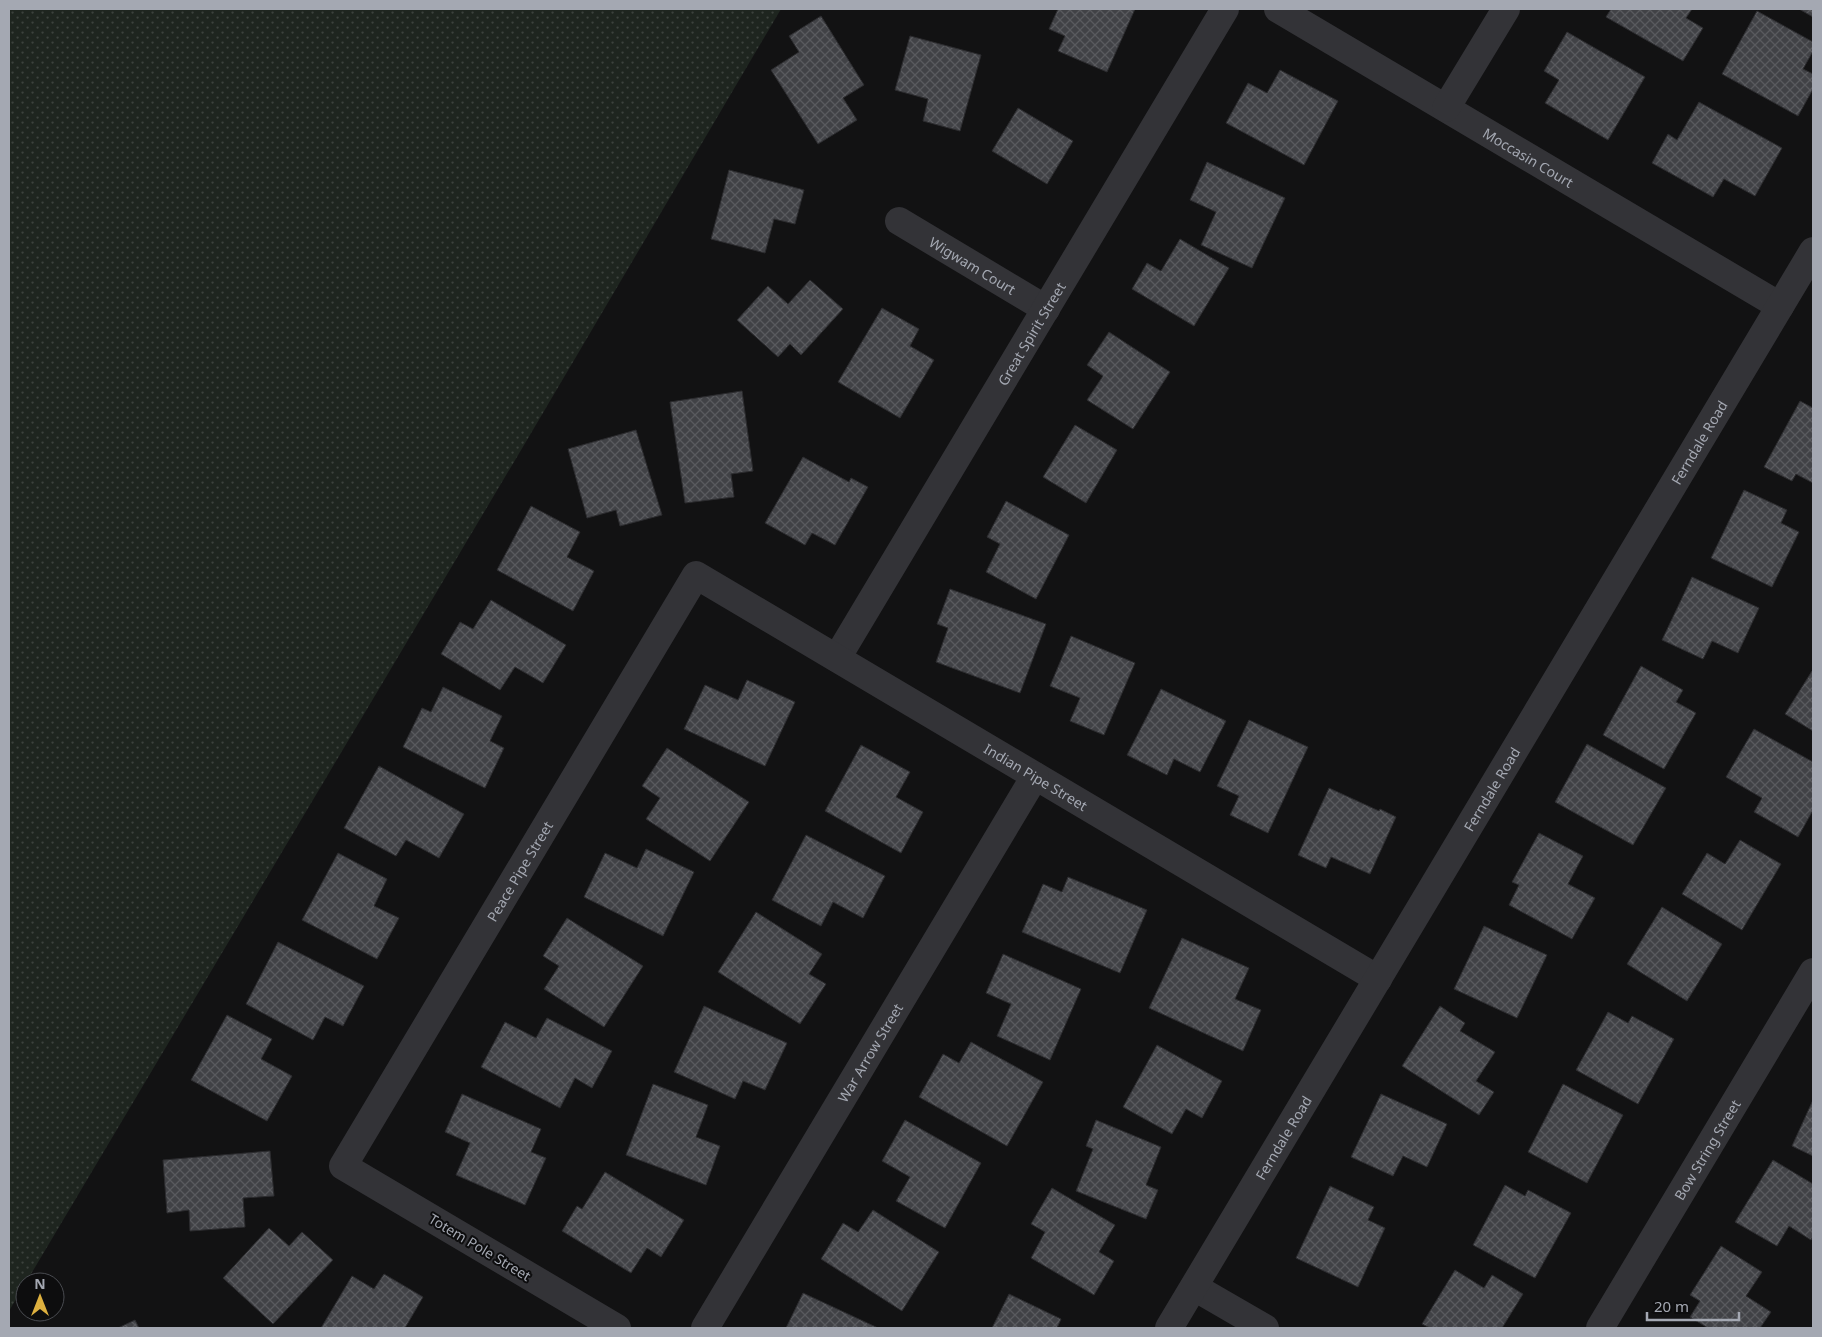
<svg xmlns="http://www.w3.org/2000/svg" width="1822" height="1337" font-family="'Noto Sans',sans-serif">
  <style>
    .green { fill: url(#green-dots) }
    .building { fill: url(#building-cross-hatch); stroke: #2c2c2f }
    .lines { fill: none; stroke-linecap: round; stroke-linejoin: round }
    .minor { stroke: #333337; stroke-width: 28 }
    .labels { text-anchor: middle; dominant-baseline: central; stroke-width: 4; stroke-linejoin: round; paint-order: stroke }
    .street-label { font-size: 14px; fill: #a4a8b2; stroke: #0d0d0e }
  </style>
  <defs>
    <pattern id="green-dots" width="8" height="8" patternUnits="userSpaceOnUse" patternTransform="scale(1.25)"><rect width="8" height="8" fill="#1e251f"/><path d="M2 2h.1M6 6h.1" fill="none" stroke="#3c423d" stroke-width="1.8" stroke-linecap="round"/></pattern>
    <pattern id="building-cross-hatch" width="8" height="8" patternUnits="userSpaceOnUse" patternTransform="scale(1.25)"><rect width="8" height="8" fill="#414246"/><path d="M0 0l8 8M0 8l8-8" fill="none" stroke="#595a5e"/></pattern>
  </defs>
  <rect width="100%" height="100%" fill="#121213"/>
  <polygon class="green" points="9,9 781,9 527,440 9,1311"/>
  <g class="building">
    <polygon points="1058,9 1135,9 1107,72 1058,51 1065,36 1049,29"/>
    <polygon points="1611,9 1692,9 1686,18 1703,28 1683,61 1606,17"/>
    <polygon points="1799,9 1813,9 1813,17"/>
    <polygon points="1757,11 1813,42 1813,51 1803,69 1813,74 1813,89 1798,116 1722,74"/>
    <polygon points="821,16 864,85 843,98 857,120 818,144 771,70 799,52 789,36"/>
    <polygon points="1567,32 1645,77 1608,140 1545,103 1559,80 1544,71"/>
    <polygon points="910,36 981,55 960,131 923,121 928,99 895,90"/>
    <polygon points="1280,70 1338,101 1304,165 1226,123 1248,83 1267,93"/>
    <polygon points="1699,102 1782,148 1755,196 1724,179 1713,197 1652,163 1668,134 1677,140"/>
    <polygon points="1018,108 1073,141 1047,184 992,151"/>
    <polygon points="1207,162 1285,198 1252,268 1201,245 1216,212 1190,200"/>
    <polygon points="729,170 804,190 795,224 774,219 765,253 711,239"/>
    <polygon points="1180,239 1229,268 1194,326 1132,289 1147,263 1161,271"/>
    <polygon points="810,280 843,309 801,355 790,344 778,357 737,320 768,286 788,304"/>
    <polygon points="882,308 919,329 910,346 934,360 900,418 838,382"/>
    <polygon points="1109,332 1170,372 1133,429 1087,400 1103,376 1087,365"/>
    <polygon points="742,391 753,471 731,474 734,497 685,503 670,402"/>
    <polygon points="1800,401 1813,408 1813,483 1796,474 1792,481 1764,467"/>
    <polygon points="1075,425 1117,450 1086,503 1043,477"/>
    <polygon points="636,430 662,515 620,526 616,510 587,518 568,449"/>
    <polygon points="803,457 849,482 851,478 868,487 835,545 812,533 805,545 765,523"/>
    <polygon points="1744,490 1787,510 1781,523 1799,532 1772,587 1711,558"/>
    <polygon points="1006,501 1069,535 1036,599 986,572 1000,544 987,537"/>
    <polygon points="531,506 580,532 567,557 594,571 573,611 497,570"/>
    <polygon points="1692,577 1759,608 1738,653 1712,641 1703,659 1662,640"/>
    <polygon points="950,589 1046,624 1020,693 936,662 948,628 937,624"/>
    <polygon points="491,600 566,645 543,683 515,667 500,690 441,654 460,622 473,629"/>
    <polygon points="1071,636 1135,663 1104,735 1070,721 1080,698 1050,686"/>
    <polygon points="1641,666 1683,690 1676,702 1696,713 1664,769 1603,735"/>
    <polygon points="1812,671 1813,671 1813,731 1785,714"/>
    <polygon points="747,680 795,702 765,766 684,729 705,685 738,700"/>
    <polygon points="443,687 502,716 490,741 504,748 485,788 403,747 422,708 431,712"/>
    <polygon points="1161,689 1226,721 1200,772 1174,759 1167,775 1127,755"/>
    <polygon points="1249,720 1308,747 1268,833 1230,815 1239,796 1217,786"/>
    <polygon points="1754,729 1813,762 1813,810 1798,837 1754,812 1762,798 1726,777"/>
    <polygon points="1587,744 1666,788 1633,845 1555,802"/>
    <polygon points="861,745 910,772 896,797 923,812 901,853 825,811"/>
    <polygon points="667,748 749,802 710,861 646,819 660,798 642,786"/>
    <polygon points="379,766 464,814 439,858 406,840 396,856 344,828"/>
    <polygon points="1329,788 1379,811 1380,809 1396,817 1370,874 1331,857 1326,868 1298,855"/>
    <polygon points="1539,833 1583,856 1568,884 1595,898 1572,939 1509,905 1519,885 1512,882"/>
    <polygon points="806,835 885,876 863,918 833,902 821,926 772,900"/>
    <polygon points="1740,840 1781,864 1742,930 1682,894 1707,853 1725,864"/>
    <polygon points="646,849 694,872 663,936 584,897 605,853 637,868"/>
    <polygon points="338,853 387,879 374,906 399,918 377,959 302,920"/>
    <polygon points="1068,877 1147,910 1120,973 1022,932 1043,884 1062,892"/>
    <polygon points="1662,907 1722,944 1687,1001 1627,964"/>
    <polygon points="756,912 822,954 809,974 826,984 800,1024 718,972"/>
    <polygon points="567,918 643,966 604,1027 544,989 559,966 543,956"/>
    <polygon points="1484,926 1547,955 1517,1018 1454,989"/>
    <polygon points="1182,938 1249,968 1235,999 1261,1010 1243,1051 1149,1008"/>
    <polygon points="278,942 364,986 343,1026 325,1017 313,1040 246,1004"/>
    <polygon points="1003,954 1081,989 1050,1060 997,1036 1011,1004 986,993"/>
    <polygon points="704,1006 787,1043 765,1090 743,1081 735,1099 674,1072"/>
    <polygon points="1440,1006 1465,1023 1460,1031 1495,1052 1476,1081 1494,1092 1479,1115 1402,1066"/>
    <polygon points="1608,1012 1628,1023 1632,1016 1674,1039 1638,1104 1576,1070"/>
    <polygon points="227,1015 272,1039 261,1059 292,1076 267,1121 191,1080"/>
    <polygon points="547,1018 612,1051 592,1088 575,1078 560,1108 481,1067 505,1022 536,1038"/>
    <polygon points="971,1042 1043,1082 1007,1146 919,1097 943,1054 959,1063"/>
    <polygon points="1157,1045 1222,1081 1202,1118 1186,1109 1172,1134 1123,1107"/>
    <polygon points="653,1084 708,1105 696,1137 720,1146 706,1185 626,1155"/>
    <polygon points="1563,1084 1623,1115 1587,1183 1528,1152"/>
    <polygon points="462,1094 541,1129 531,1152 546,1158 525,1205 456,1175 470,1143 445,1132"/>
    <polygon points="1381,1094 1447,1124 1427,1167 1403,1156 1393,1176 1351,1157"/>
    <polygon points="1813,1100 1813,1156 1792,1146"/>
    <polygon points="905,1120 981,1163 945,1228 896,1201 910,1177 882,1161"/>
    <polygon points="1096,1120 1161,1147 1146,1185 1158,1190 1146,1219 1076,1191 1093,1149 1086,1146"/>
    <polygon points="270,1151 274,1196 243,1198 245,1227 190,1231 189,1210 167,1213 163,1160"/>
    <polygon points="1773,1160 1813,1184 1813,1236 1811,1240 1789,1226 1777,1246 1735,1222"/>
    <polygon points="605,1172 684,1220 661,1257 647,1248 631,1273 562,1231 577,1206 582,1209"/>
    <polygon points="1505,1185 1525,1196 1528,1190 1571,1213 1535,1278 1473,1245"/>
    <polygon points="1330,1186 1374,1207 1368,1220 1385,1228 1358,1287 1296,1258"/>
    <polygon points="1052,1188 1115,1225 1099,1252 1114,1261 1094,1295 1031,1258 1045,1232 1031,1224"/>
    <polygon points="873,1210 939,1252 902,1311 821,1259 843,1223 858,1232"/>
    <polygon points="269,1228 289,1246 302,1232 333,1260 273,1324 223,1278"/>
    <polygon points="1721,1246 1762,1272 1746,1296 1771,1312 1760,1328 1708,1328 1690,1317 1700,1301 1690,1295"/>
    <polygon points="1455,1270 1484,1288 1492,1275 1523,1294 1502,1328 1430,1328 1422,1324"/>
    <polygon points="384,1274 423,1297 405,1328 321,1328 352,1276 374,1289"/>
    <polygon points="803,1293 878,1328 786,1328"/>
    <polygon points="1009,1294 1061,1319 1057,1328 992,1328"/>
    <polygon points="135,1320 139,1328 118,1328"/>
  </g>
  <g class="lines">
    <g class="minor">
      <path id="s1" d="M1278,9l502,297"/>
      <polyline points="1446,108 1506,9"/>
      <path id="s2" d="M899,221l147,88"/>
      <path id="s3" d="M837,658l388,-649"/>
      <polyline points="1194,1287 1265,1328"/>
      <path id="s4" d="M617,1328l-274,-162 353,-591 682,404"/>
      <path id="s5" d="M705,1328l330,-552"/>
      <path id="s6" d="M1169,1328l644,-1077"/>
      <path id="s7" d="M1600,1328l213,-356"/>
    </g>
  </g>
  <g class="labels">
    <g class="street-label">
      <text stroke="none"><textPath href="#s1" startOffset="291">Moccasin Court</textPath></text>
      <text stroke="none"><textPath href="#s2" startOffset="86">Wigwam Court</textPath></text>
      <text stroke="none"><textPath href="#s3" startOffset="378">Great Spirit Street</textPath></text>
      <text stroke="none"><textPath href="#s6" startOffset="1032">Ferndale Road</textPath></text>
      <text stroke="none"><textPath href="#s4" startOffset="1402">Indian Pipe Street</textPath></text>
      <text stroke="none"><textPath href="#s6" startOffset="628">Ferndale Road</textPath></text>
      <text stroke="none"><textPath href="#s4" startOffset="662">Peace Pipe Street</textPath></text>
      <text stroke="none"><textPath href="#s5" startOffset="321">War Arrow Street</textPath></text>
      <text stroke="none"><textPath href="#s6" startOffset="222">Ferndale Road</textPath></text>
      <text stroke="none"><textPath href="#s7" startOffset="208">Bow String Street</textPath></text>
      <text transform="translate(480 1247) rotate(31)">Totem Pole Street</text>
    </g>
  </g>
  <rect width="1822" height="1337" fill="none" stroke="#a4a8b2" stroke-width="20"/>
  <g transform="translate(40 1297)"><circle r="24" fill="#0d0d0e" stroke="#494b50"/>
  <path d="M0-4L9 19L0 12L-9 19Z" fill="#ddb03f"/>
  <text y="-8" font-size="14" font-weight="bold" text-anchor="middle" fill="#a4a8b2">N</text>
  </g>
  <path d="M1647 1312v8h92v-8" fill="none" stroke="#a4a8b2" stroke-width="2.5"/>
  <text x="1654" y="1312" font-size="15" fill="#a4a8b2" stroke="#0d0d0e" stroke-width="4" paint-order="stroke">20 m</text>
</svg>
